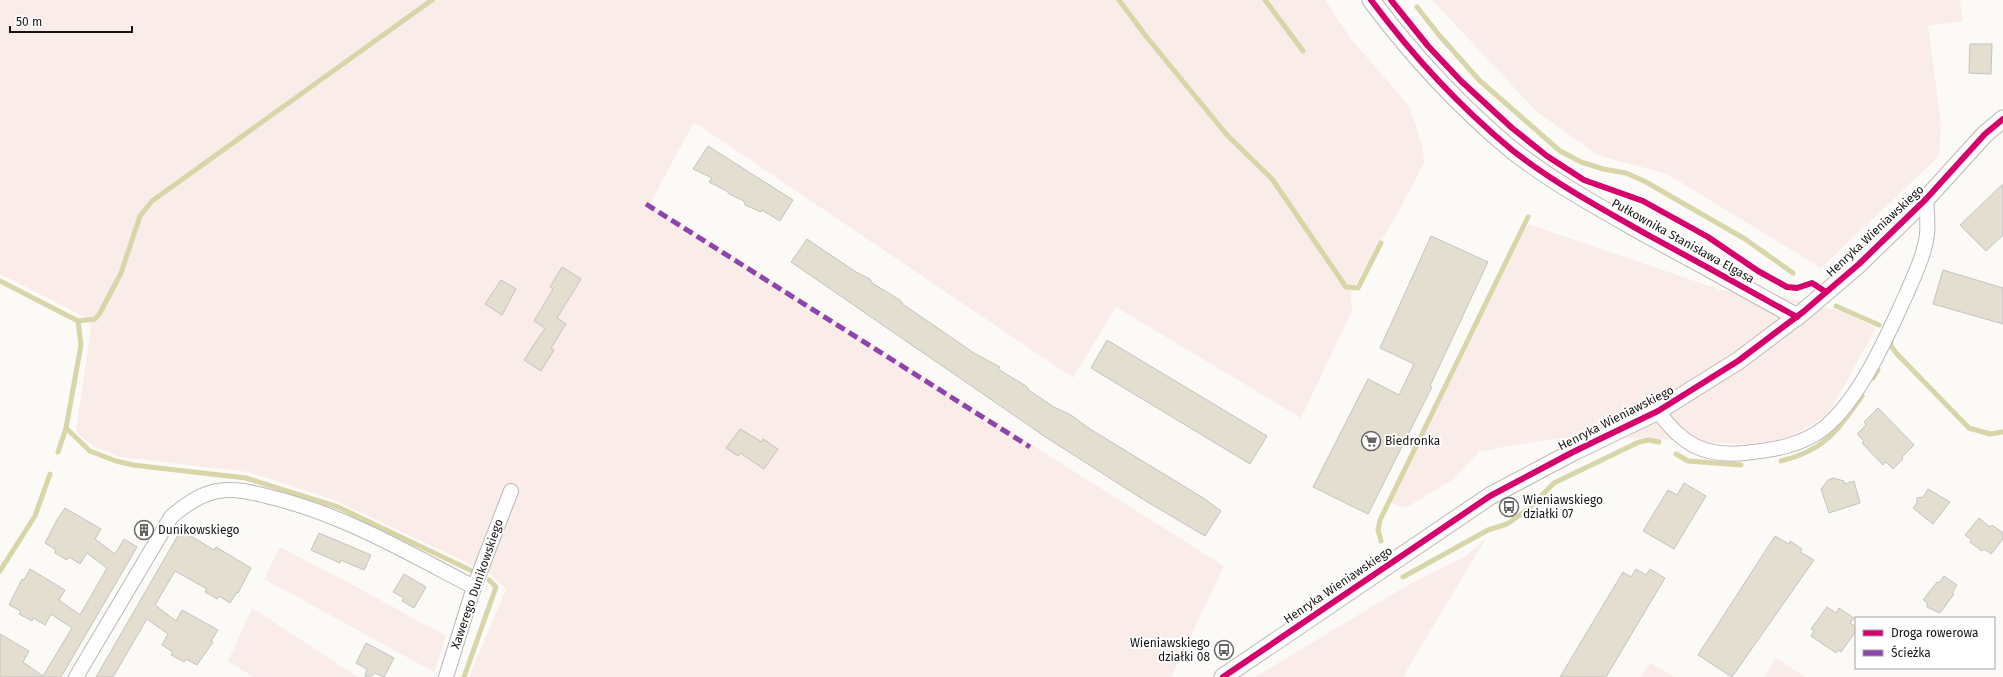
<svg xmlns="http://www.w3.org/2000/svg" width="2003" height="677" font-family="'Fira Sans',sans-serif">
  <style>
    .green { fill: #faece8 }
    .lines { fill: none; stroke-linecap: round; stroke-linejoin: round }
    .stream { stroke: #d8d6a9; stroke-width: 5 }
    .building { fill: #e4ded1; stroke: #c4c3c1 }
    .minor-casing { stroke: #bbb9b7; stroke-width: 16 }
    .tertiary-casing { stroke: #bbb9b7; stroke-width: 19 }
    .minor { stroke: #fffefe; stroke-width: 14 }
    .tertiary { stroke: #fffefe; stroke-width: 17 }
    .quiet { stroke: #8e44ad; stroke-width: 5; stroke-dasharray: 10 5; stroke-linecap: butt }
    .cycleway-casing { stroke: #fff; stroke-width: 8 }
    .cycleway { stroke: #d6006c; stroke-width: 6 }
    .labels { text-anchor: middle; dominant-baseline: central; stroke-width: 4; stroke-linejoin: round; paint-order: stroke }
    .street-label { font-size: 12px; fill: #171513; stroke: #fff }
    .poi-label { font-size: 12px; fill: #171513; stroke: #fff; text-anchor: start }
  </style>
  <rect width="100%" height="100%" fill="#fcfaf7"/>
  <g class="green">
    <polygon points="0,0 1325,0 1351,39 1409,106 1423,148 1424,162 1413,185 1388,230 1354,286 1351,295 1352,311 1301,418 1116,307 1073,378 694,122 650,204 1224,566 1171,677 469,677 506,589 487,572 332,499 248,472 121,457 94,447 76,432 91,327 85,317 0,274"/>
    <polygon points="1432,0 1960,0 1963,21 1928,26 1941,124 1939,156 1821,268 1667,174 1597,155 1536,111"/>
    <polygon points="1528,224 1721,290 1772,295 1805,302 1843,312 1876,328 1829,413 1812,425 1794,435 1777,440 1748,444 1595,436 1546,440 1503,447 1479,452 1452,480 1406,508 1391,503"/>
    <polygon points="1486,538 1403,677 1255,677 1408,585 1466,556"/>
    <polygon points="280,547 353,585 446,636 434,672 264,579"/>
    <polygon points="252,608 358,677 253,677 228,661"/>
    <polygon points="1776,658 1805,677 1764,677"/>
    <polygon points="1650,663 1675,677 1641,677"/>
  </g>
  <g class="lines">
    <g class="stream">
      <polyline points="1119,0 1145,35 1227,135 1272,179 1346,287 1358,288 1381,243"/>
      <polyline points="1265,0 1303,51"/>
      <polyline points="1417,7 1439,35 1479,80 1560,151 1581,162 1603,169 1626,173 1646,182 1745,239 1793,273"/>
      <polyline points="0,281 78,321 81,345 66,428 58,452"/>
      <polyline points="1836,306 1879,325"/>
      <polyline points="78,321 95,319 100,313 121,273 140,216 152,201 432,0"/>
      <polyline points="1891,339 1891,346 1897,354 1969,428 1990,434 2003,432"/>
      <polyline points="1873,378 1878,370"/>
      <polyline points="66,428 90,451 116,461 133,465 246,478 338,507 470,570"/>
      <polyline points="1676,454 1688,461 1741,465"/>
      <path d="M1781,461c44,-11 56,-30 81,-65"/>
      <polyline points="1381,541 1378,530 1380,520 1528,217"/>
      <polyline points="0,571 35,516 50,474"/>
      <polyline points="1403,577 1488,530 1507,524 1527,510 1554,483 1639,442 1649,440 1659,442"/>
      <polyline points="464,677 496,587 489,580"/>
    </g>
  </g>
  <g class="building">
    <polygon points="1970,44 1992,44 1991,74 1969,73"/>
    <polygon points="708,146 793,200 780,221 762,210 761,212 745,205 744,201 729,194 727,191 709,182 712,178 693,169"/>
    <polygon points="2003,184 2003,235 1986,251 1960,225"/>
    <polygon points="1431,236 1488,262 1430,386 1432,387 1368,514 1313,487 1368,379 1399,395 1414,364 1380,348"/>
    <polygon points="807,239 856,272 870,279 872,283 900,300 904,305 974,353 1000,367 998,369 1026,386 1030,391 1054,407 1071,415 1090,429 1205,499 1221,511 1205,536 1144,500 1047,438 791,262"/>
    <polygon points="562,267 581,279 557,318 566,324 551,348 554,350 541,371 524,360 545,328 534,321 553,289 550,287"/>
    <polygon points="1943,270 2003,288 2003,324 1933,304"/>
    <polygon points="501,280 516,289 502,315 485,304"/>
    <polygon points="1107,340 1267,436 1250,464 1091,368"/>
    <polygon points="1878,408 1914,445 1902,457 1903,459 1893,469 1886,462 1883,465 1862,443 1864,441 1857,434 1866,425 1864,422"/>
    <polygon points="740,429 762,442 763,439 778,449 764,469 740,453 738,456 726,448"/>
    <polygon points="1833,478 1844,481 1845,484 1854,481 1860,503 1829,513 1821,489 1828,480"/>
    <polygon points="1684,483 1706,496 1674,549 1643,531 1668,490 1677,495"/>
    <polygon points="1928,489 1950,502 1933,524 1913,508 1917,503 1917,498 1923,497"/>
    <polygon points="65,508 101,529 95,539 115,554 124,539 137,547 61,677 0,677 0,634 29,651 23,662 43,676 72,628 51,614 45,625 33,618 32,621 19,614 21,611 9,605 22,579 24,580 30,569 65,590 59,600 80,615 107,568 87,553 80,564 69,557 67,560 55,553 56,550 45,543 58,518"/>
    <polygon points="1979,518 1990,527 1992,525 2003,533 2003,539 1991,554 1984,549 1982,551 1970,542 1972,540 1965,535"/>
    <polygon points="181,530 214,550 216,547 251,568 238,593 237,592 230,603 219,596 217,599 205,592 207,589 175,571 155,605 176,621 182,610 218,630 211,641 213,642 197,665 186,659 184,662 171,655 173,652 162,645 168,634 147,619 113,677 96,677"/>
    <polygon points="319,533 371,555 364,570 341,560 340,563 311,550"/>
    <polygon points="1775,536 1789,544 1790,541 1802,549 1800,552 1814,560 1732,677 1698,655"/>
    <polygon points="1636,569 1646,575 1650,569 1665,578 1606,677 1560,677 1623,572 1631,577"/>
    <polygon points="404,574 426,587 414,608 402,601 404,598 393,592"/>
    <polygon points="1944,576 1957,585 1952,593 1954,594 1940,613 1927,607 1927,602 1923,600 1937,582 1939,583"/>
    <polygon points="1827,607 1836,613 1839,608 1854,618 1850,623 1856,627 1856,631 1841,652 1838,650 1836,653 1811,636 1814,631 1811,629"/>
    <polygon points="366,643 394,658 384,677 375,673 370,677 365,677 367,669 356,663"/>
  </g>
  <g class="lines">
    <defs>
      <g id="minor">
        <path d="M1658,411c23,33 46,46 87,42 28,-3 56,-7 79,-25 36,-29 63,-92 82,-133 8,-19 18,-39 21,-60 1,-12 0,-24 -1,-36"/>
        <path d="M76,677l95,-160c14,-12 29,-23 47,-26 17,-3 32,1 48,5 75,17 140,56 208,91"/>
        <polyline points="446,677 474,587 511,491"/>
      </g>
      <g id="tertiary">
        <path d="M1371,0c41,55 88,106 141,150 42,33 90,59 136,85 50,27 99,54 149,82"/>
        <polyline points="1223,677 1490,496 1573,452 1658,411 1738,361 1803,312 1859,264 1926,199 1985,134 2003,119"/>
      </g>
    </defs>
    <use href="#minor" class="minor-casing"/>
    <use href="#tertiary" class="tertiary-casing"/>
    <use href="#minor" class="minor"/>
    <use href="#tertiary" class="tertiary"/>
    <polyline class="quiet" points="646,204 1030,447"/>
    <defs>
      <g id="cycleway">
        <path d="M1371,0c41,55 88,106 141,150 42,33 90,59 136,85 50,27 99,54 149,82"/>
        <polyline points="1391,0 1428,46 1461,81 1512,128 1547,156 1584,180 1643,201 1708,237 1758,271 1787,287 1797,288 1812,283 1826,292"/>
        <polyline points="1223,677 1490,496 1573,452 1658,411 1738,361 1803,312 1859,264 1926,199 1985,134 2003,119"/>
      </g>
    </defs>
    <use href="#cycleway" class="cycleway-casing"/>
    <use href="#cycleway" class="cycleway"/>
  </g>
  <defs>
    <symbol id="supermarket-ring" viewBox="-11 -11 22 22"><circle r="9.5" fill="#fff" stroke="#676563" stroke-width="1.5"/><path d="M-6-5.5h2.5l.6 2H6L4.5 2H-2.5L-4.4-4H-6ZM-1.5 3.2a1.3 1.3 0 1 0 .1 0ZM3 3.2a1.3 1.3 0 1 0 .1 0Z" fill="#676563"/></symbol>
    <symbol id="bus-ring" viewBox="-11 -11 22 22"><circle r="9.5" fill="#fff" stroke="#676563" stroke-width="1.5"/><path d="M-5-6H5V4H4V6H2V4H-2V6H-4V4H-5ZM-3.5-4V0h7V-4ZM-3.5 1.2v1.5H-2V1.2ZM2 1.2v1.5H3.5V1.2Z" fill="#676563"/></symbol>
    <symbol id="building-ring" viewBox="-11 -11 22 22"><circle r="9.5" fill="#fff" stroke="#676563" stroke-width="1.5"/><path d="M-4-6H4V6H1V3H-1V6H-4ZM-2.5-4.3h1.7v1.8h-1.7ZM.8-4.3h1.7v1.8H.8ZM-2.5-1h1.7V.8h-1.7ZM.8-1h1.7V.8H.8Z" fill="#676563"/></symbol>
  </defs>
  <g fill-rule="evenodd">
    <use href="#supermarket-ring" x="1360" y="430" width="22" height="22"/>
    <use href="#bus-ring" x="1498" y="496" width="22" height="22"/>
    <use href="#building-ring" x="133" y="519" width="22" height="22"/>
    <use href="#bus-ring" x="1213" y="639" width="22" height="22"/>
  </g>
  <g class="labels">
    <g class="street-label">
      <text transform="translate(1875 231) rotate(-43)">Henryka Wieniawskiego</text>
      <text transform="translate(1683 241) rotate(29)">Pułkownika Stanisława Elgasa</text>
      <text transform="translate(1616 418) rotate(-27)">Henryka Wieniawskiego</text>
      <text transform="translate(477 584) rotate(-71)">Xawerego Dunikowskiego</text>
      <text transform="translate(1338 585) rotate(-34)">Henryka Wieniawskiego</text>
    </g>
    <g class="poi-label">
      <text x="1385" y="441">Biedronka</text>
      <text x="1523" y="500">Wieniawskiego<tspan x="1523" dy="14">działki 07</tspan></text>
      <text x="158" y="530">Dunikowskiego</text>
      <text x="1210" y="643" text-anchor="end">Wieniawskiego<tspan x="1210" dy="14">działki 08</tspan></text>
    </g>
  </g>
  <rect x="1855" y="617" width="140" height="52" fill="#ffffff" stroke="#a2a1a1"/>
  <rect x="1863" y="630" width="20" height="6" fill="#d6006c" stroke="#a2a1a1"/>
  <text x="1891" y="637" font-size="12" fill="#171513">Droga rowerowa</text>
  <rect x="1863" y="650" width="20" height="6" fill="#8e44ad" stroke="#a2a1a1"/>
  <text x="1891" y="657" font-size="12" fill="#171513">Ścieżka</text>
  <path d="M10 26v6h122v-6" fill="none" stroke="#171513" stroke-width="2"/>
  <text x="16" y="26" font-size="12" fill="#171513" stroke="#ffffff" stroke-width="3" paint-order="stroke">50 m</text>
</svg>
